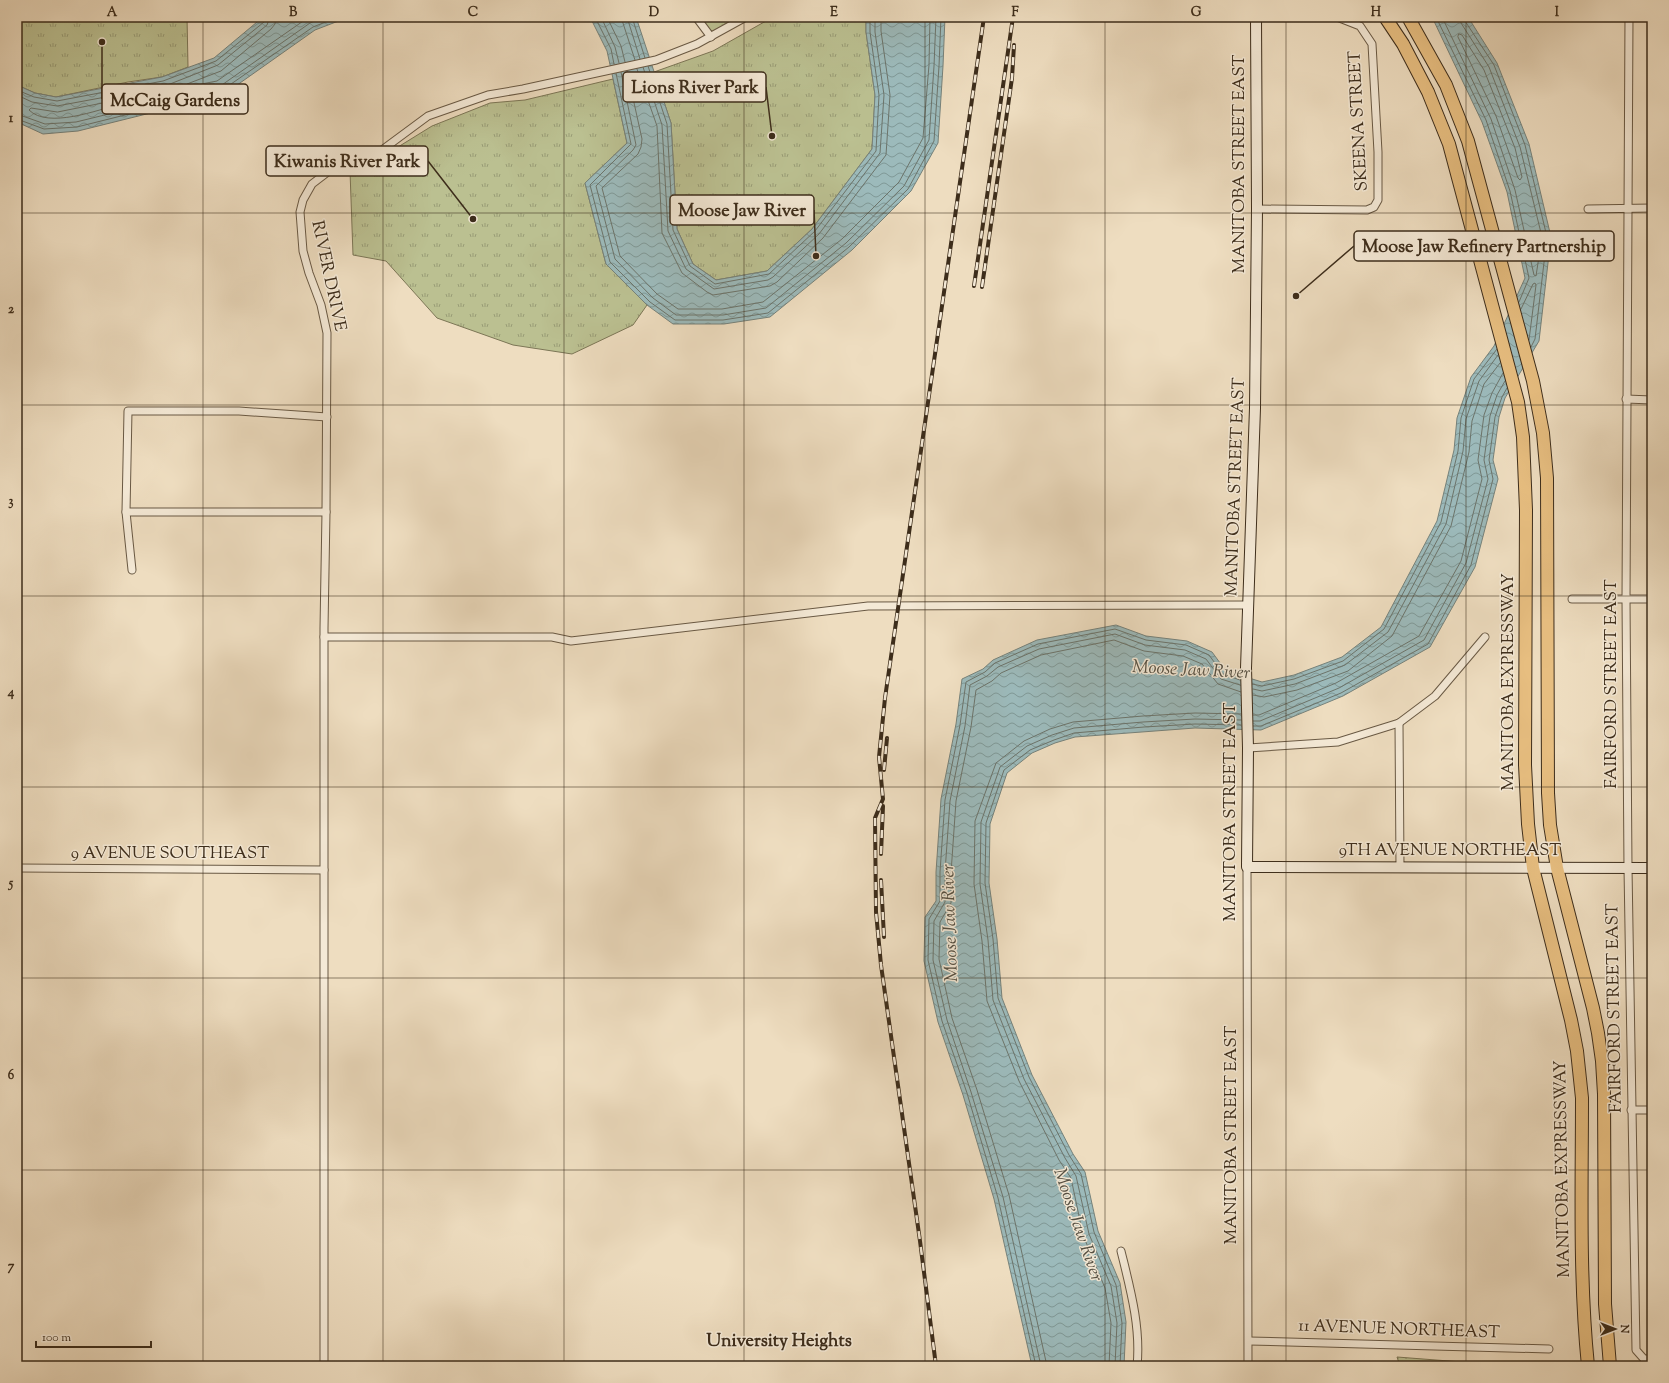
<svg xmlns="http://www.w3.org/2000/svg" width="1669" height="1383" font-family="'Sorts Mill Goudy',serif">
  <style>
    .grass { fill: url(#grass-dots); stroke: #7c7656 }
    .park { fill: url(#park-tufts); stroke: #7c7656 }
    .water { fill: url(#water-waves); stroke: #76827b }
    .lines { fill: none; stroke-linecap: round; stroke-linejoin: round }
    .shore { stroke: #6c746b; stroke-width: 1 }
    .street-casing { stroke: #695944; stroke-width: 9 }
    .secondary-casing { stroke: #3d2d1b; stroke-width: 12 }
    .primary-casing { stroke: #3d2d1b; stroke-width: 14 }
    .street { stroke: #f4e9d6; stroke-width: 7 }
    .secondary { stroke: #f4e9d6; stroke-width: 10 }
    .primary { stroke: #e7be80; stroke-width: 12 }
    .rail-casing { stroke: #3d2d1b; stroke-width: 4 }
    .rail { stroke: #f4e9d6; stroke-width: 2.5; stroke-dasharray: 8; stroke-linecap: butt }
    .grid { fill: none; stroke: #3d2d1b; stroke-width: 1; stroke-opacity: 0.55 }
    .labels { text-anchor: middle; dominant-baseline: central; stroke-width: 3; stroke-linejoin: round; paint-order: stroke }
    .street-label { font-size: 17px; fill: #3d2d1b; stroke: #f4e9d6 }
    .water-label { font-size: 18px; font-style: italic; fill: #555043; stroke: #f4e9d6 }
    .neighbourhood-label { font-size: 18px; font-weight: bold; fill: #3d2d1b; stroke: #f4e9d6 }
    .leader { fill: none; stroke: #3d2d1b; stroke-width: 1.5 }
    .callout-dot { fill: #3d2d1b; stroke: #f4e9d6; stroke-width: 1.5 }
    .callout { fill: #f4e9d6; stroke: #3d2d1b; stroke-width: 1.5 }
    .callout-label { font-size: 18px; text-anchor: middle; font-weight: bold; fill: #3d2d1b }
    .neatline { fill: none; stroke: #3d2d1b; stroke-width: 1.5 }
    .grid-label { font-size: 13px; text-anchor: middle; font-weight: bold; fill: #3d2d1b }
  </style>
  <defs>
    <pattern id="grass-dots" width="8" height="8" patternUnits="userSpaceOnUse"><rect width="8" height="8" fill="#bbc091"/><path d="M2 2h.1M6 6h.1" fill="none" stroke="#999c76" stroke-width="1.8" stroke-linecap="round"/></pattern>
    <pattern id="park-tufts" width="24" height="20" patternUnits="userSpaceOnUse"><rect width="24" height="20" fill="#bbc091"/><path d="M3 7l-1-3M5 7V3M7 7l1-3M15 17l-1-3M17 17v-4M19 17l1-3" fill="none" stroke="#999c76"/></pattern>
    <pattern id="water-waves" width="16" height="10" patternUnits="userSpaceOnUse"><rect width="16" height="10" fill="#9cbabb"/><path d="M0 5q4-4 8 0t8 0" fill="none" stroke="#809897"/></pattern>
  </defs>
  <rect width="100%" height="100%" fill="#eeddc0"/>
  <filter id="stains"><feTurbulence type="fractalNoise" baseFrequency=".005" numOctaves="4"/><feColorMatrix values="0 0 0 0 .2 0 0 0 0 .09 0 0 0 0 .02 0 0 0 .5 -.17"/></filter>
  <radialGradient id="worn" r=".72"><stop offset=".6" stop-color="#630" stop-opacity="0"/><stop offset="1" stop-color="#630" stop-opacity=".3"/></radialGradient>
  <polygon class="grass" points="1397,1357 1501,1365 1503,1366 1400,1366"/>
  <g class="park">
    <polygon points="17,17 187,17 188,67 162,77 128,82 56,97 35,93 17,85"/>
    <polygon points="692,17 734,17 716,34"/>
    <polygon points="773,17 866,17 866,32 875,95 872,149 812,229 767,271 716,280 693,264 677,229 671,123 654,72 713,51"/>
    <polygon points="613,79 627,143 585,183 606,264 647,305 633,325 572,354 513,345 437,318 386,261 353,255 350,171 377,160 432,126 490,103 525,100"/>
  </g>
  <g class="water">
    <polygon points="263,17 349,17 315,30 223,95 78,131 43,134 17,122 17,85 35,93 56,97 162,77 214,58"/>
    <polygon points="590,17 636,17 671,123 677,229 693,264 716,280 767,271 812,229 872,149 875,95 866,32 866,17 945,17 943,66 938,143 911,191 852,250 770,317 724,324 673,324 647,305 606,264 585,183 627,143 607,51"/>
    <polygon points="1432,17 1468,17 1497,63 1529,144 1551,237 1539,341 1505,398 1499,417 1493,460 1498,479 1475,567 1430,647 1343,696 1261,730 1195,728 1075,737 1055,743 1032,753 1007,773 990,824 989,883 997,939 1002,998 1032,1075 1073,1154 1085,1172 1098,1231 1120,1283 1126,1322 1124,1366 1032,1366 994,1199 963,1095 938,1022 924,961 925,917 936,901 936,872 941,799 956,724 962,679 983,669 993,660 1037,640 1116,625 1146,636 1187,641 1212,652 1226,671 1262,682 1294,675 1342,657 1381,627 1437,521 1454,450 1457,418 1471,377 1494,346 1525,278 1507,192 1482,122"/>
  </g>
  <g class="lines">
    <g class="shore">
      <polyline points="276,17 275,24 271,29 221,71 187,84 186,87 217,81 309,17"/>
      <polyline points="595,17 611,49 614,64"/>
      <polyline points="601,17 615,47 619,63"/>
      <polyline points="607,17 621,46 625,62"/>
      <polyline points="621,17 635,60"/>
      <polyline points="627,17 640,59"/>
      <polyline points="632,17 645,58"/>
      <polyline points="1436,17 1486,120 1510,191 1529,278 1519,302"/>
      <polyline points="1442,17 1491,119 1515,190 1534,275 1536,276 1542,237 1520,147 1489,67 1461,23 1460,17"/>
      <polyline points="1465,17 1465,21 1494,65 1525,145 1547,237 1535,339 1531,347"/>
      <polygon points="1459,34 1462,35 1484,70 1515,148 1522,177 1520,180 1518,178 1496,116 1458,37"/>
      <polyline points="648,66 667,124 673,230 690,266 715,284 769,274 815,231 876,151 879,95 870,32 870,17"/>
      <polyline points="643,67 662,125 668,231 686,269 714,289 768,280 773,277 819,234 880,153 884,95 875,32 875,17"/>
      <polyline points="637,69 657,126 662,233 682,273 707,292 713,295 770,286 777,282 823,238 886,155 890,95 881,31 881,17"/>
      <polyline points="627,71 642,139 641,147 638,154 602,188 620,256 657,294 678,309 722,309 763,302 842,239 899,182 923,138 929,65 930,17"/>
      <polyline points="621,72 636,145 633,150 596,186 615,259 653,298 676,315 723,315 766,308 846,243 904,186 929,140 934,66 936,17"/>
      <polyline points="616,73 631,144 590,185 610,262 650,302 675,320 723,320 768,313 849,247 908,189 934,141 939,66 941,17"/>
      <polyline points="17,90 34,97 57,101 163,81 216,61 264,22 265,17"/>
      <polyline points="17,95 32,102 57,106 165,86 218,65 267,25 270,17"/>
      <path d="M119,100l2,2 -1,2c-22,6 -72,25 -91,6l2,-2 26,4z"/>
      <polyline points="17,114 45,124 76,122 219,87 310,23 325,17"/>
      <polyline points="17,119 44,129 77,127 221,91 313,27 338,17"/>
      <polyline points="1521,309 1533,284 1535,283 1536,285 1529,340"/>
      <polyline points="1252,684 1262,686 1294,679 1343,661 1384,629 1441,522 1458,451 1461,418 1474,379 1497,349"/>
      <polyline points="1253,689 1262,691 1295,684 1345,665 1388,632 1446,524 1463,451 1466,419 1479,381 1498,355"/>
      <polyline points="1253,695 1264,697 1297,690 1348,671 1392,636 1451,526 1469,452 1472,421 1484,384 1500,363"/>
      <polyline points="1253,715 1259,715 1336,683 1419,636 1461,561 1482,479 1478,460 1484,415 1492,393 1503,373"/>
      <polyline points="1253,721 1260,721 1339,688 1424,640 1466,563 1488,479 1484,460 1490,416 1497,395 1505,381"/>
      <polyline points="1253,726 1261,726 1341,693 1428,644 1471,565 1493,479 1489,460 1495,417 1502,397 1507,388"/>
      <polyline points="1036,1366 998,1198 967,1093 942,1021 928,960 929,919 940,901 940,872 945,800 960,725 966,682 985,672 995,663 1038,644 1115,629 1146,640 1186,645 1209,655 1223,674 1240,680"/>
      <polyline points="1041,1366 1003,1197 971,1092 947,1020 933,960 934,921 945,902 945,872 950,801 965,726 970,685 987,676 998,667 1039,649 1115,634 1145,645 1185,650 1206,659 1221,679 1240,685"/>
      <polyline points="1047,1366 1009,1195 977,1090 952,1018 939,959 940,922 951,903 951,873 956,801 971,727 976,690 992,681 1001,673 1041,655 1114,640 1144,651 1183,656 1202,664 1218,684 1241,692"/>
      <polyline points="1109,1366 1111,1323 1105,1288 1083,1235 1071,1178 1059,1160 1019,1081 987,1001 982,941 974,884 975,821 996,763 1024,741 1050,729 1073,722 1143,716 1195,713 1241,714"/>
      <polyline points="1115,1366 1117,1323 1111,1286 1089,1234 1076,1176 1065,1158 1024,1079 993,1000 988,940 980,884 981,822 1000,767 1027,746 1052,735 1074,728 1143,722 1195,719 1241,720"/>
      <polyline points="1120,1366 1122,1323 1116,1285 1094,1232 1081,1174 1069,1155 1029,1077 998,998 993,939 985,883 986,823 1004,770 1030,750 1054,740 1074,733 1144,727 1195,724 1241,725"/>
    </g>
    <defs>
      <g id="street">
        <polyline points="696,17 711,37"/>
        <polyline points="1629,17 1626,599 1628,868 1636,1350 1644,1359 1652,1359"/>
        <polyline points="1257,209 1367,210 1374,207 1378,200 1378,152 1372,44 1360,26 1337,17"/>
        <polyline points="1588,209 1652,208"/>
        <polyline points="1626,399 1652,400"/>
        <polyline points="126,512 326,512"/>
        <polyline points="132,570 126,512 128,411 239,411 327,417"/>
        <polyline points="1572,599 1652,599"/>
        <polyline points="324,637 552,637 571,641 868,606 1248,605"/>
        <polyline points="1399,723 1400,867"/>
        <polyline points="1248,748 1338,742 1399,723 1435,696 1485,637"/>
        <polyline points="1247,867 1248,1366"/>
        <polyline points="17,868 324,870"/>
        <polyline points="1631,1110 1652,1110"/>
        <path d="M1121,1251c9,37 20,76 16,115"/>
        <polyline points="1249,1341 1549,1349"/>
        <polyline points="324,1366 324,628 326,512 327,333 321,305 309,273 303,251 300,212 303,200 312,184 329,171 348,162 365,158 382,150 428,116 488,95 523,89 656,60 697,44 746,17"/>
      </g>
      <polyline id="secondary" points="1256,17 1257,209 1255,408 1246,668 1248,748 1247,867 1652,868"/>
      <g id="primary">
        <path d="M1385,17l18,27 25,48 21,52 69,258 5,35 3,73 -1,255 3,59 5,44 38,152 6,31 5,47c0,89 -3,179 6,268"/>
        <polyline points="1408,17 1446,85 1468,141 1533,381 1543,433 1547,478 1548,793 1550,825 1557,868 1593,1008 1598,1033 1602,1061 1604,1094 1605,1304 1610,1366"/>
      </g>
    </defs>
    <use href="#street" class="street-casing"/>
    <use href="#secondary" class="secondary-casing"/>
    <use href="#primary" class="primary-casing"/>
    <use href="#street" class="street"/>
    <use href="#secondary" class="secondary"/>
    <use href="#primary" class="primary"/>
    <defs>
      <g id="rail">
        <polyline points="974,286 1013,17"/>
        <polyline points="982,287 1012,78 1014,45"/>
        <polyline points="884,770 887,738"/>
        <polyline points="881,854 883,806"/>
        <polyline points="881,880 884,937"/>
        <polyline points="936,1366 920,1241 881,965 876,912 875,818 883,799 879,757 885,698 984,17"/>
      </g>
    </defs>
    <use href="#rail" class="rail-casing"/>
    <use href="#rail" class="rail"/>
  </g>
  <path class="grid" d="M203,17v1349M383,17v1349M564,17v1349M744,17v1349M925,17v1349M1105,17v1349M1286,17v1349M1466,17v1349M17,213h1635M17,405h1635M17,596h1635M17,787h1635M17,978h1635M17,1170h1635"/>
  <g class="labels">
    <g class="street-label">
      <text transform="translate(1359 121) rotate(-93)">SKEENA STREET</text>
      <text transform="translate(1240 164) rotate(-90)">MANITOBA STREET EAST</text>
      <text transform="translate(328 276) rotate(78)">RIVER DRIVE</text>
      <text transform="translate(1236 487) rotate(-88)">MANITOBA STREET EAST</text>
      <text transform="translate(1509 682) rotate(-90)">MANITOBA EXPRESSWAY</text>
      <text transform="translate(1612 684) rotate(-90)">FAIRFORD STREET EAST</text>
      <text transform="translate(1231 812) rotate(-90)">MANITOBA STREET EAST</text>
      <text x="1450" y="851">9TH AVENUE NORTHEAST</text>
      <text x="170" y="854">9 AVENUE SOUTHEAST</text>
      <text transform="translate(1615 1008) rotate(-91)">FAIRFORD STREET EAST</text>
      <text transform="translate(1232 1135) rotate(-90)">MANITOBA STREET EAST</text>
      <text transform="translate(1563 1169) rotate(-91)">MANITOBA EXPRESSWAY</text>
      <text transform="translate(1399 1330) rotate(2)">11 AVENUE NORTHEAST</text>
    </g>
    <g class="water-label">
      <text transform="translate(1191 671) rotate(3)">Moose Jaw River</text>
      <text transform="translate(951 923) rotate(-92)">Moose Jaw River</text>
      <text transform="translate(1077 1225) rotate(71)">Moose Jaw River</text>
    </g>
    <g class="neighbourhood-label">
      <text x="779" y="1342">University Heights</text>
    </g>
  </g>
  <path class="leader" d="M772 136L766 87M102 42L102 99M473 219L428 161M816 256L814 210M1296 296L1354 246"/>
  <g class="callout-dot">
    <circle cx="772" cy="136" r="4"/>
    <circle cx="102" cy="42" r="4"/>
    <circle cx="473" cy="219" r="4"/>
    <circle cx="816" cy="256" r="4"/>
    <circle cx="1296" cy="296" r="4"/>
  </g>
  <g class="callout">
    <rect x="623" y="72" width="143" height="30" rx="4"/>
    <rect x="102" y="84" width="146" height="30" rx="4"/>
    <rect x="266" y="146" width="162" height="30" rx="4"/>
    <rect x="670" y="195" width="144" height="30" rx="4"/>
    <rect x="1354" y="231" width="260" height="30" rx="4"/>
  </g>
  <g class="callout-label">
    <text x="695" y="93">Lions River Park</text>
    <text x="175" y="106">McCaig Gardens</text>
    <text x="347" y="167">Kiwanis River Park</text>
    <text x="742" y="216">Moose Jaw River</text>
    <text x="1484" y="252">Moose Jaw Refinery Partnership</text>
  </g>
  <rect width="1669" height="1383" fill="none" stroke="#eeddc0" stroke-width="44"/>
  <g transform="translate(1615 1329) rotate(90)" stroke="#f4e9d6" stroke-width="3" paint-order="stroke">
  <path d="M0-3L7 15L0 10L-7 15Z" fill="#3d2d1b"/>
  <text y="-6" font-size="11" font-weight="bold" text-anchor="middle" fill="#3d2d1b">N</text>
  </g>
  <path d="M36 1341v6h115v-6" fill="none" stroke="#3d2d1b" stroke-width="2"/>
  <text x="42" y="1341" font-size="12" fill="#3d2d1b" stroke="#f4e9d6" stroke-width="3" paint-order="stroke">100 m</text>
  <rect x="22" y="22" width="1625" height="1339" class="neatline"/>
  <g class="grid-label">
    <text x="112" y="16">A</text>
    <text x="293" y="16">B</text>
    <text x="473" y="16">C</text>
    <text x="654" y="16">D</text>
    <text x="834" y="16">E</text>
    <text x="1015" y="16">F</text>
    <text x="1196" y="16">G</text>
    <text x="1376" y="16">H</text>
    <text x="1557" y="16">I</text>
    <text x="11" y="122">1</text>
    <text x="11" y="313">2</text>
    <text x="11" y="505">3</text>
    <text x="11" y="696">4</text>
    <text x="11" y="887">5</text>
    <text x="11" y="1079">6</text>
    <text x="11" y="1270">7</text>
  </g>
  <rect width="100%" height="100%" filter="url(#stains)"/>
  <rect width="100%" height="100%" fill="url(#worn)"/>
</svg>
